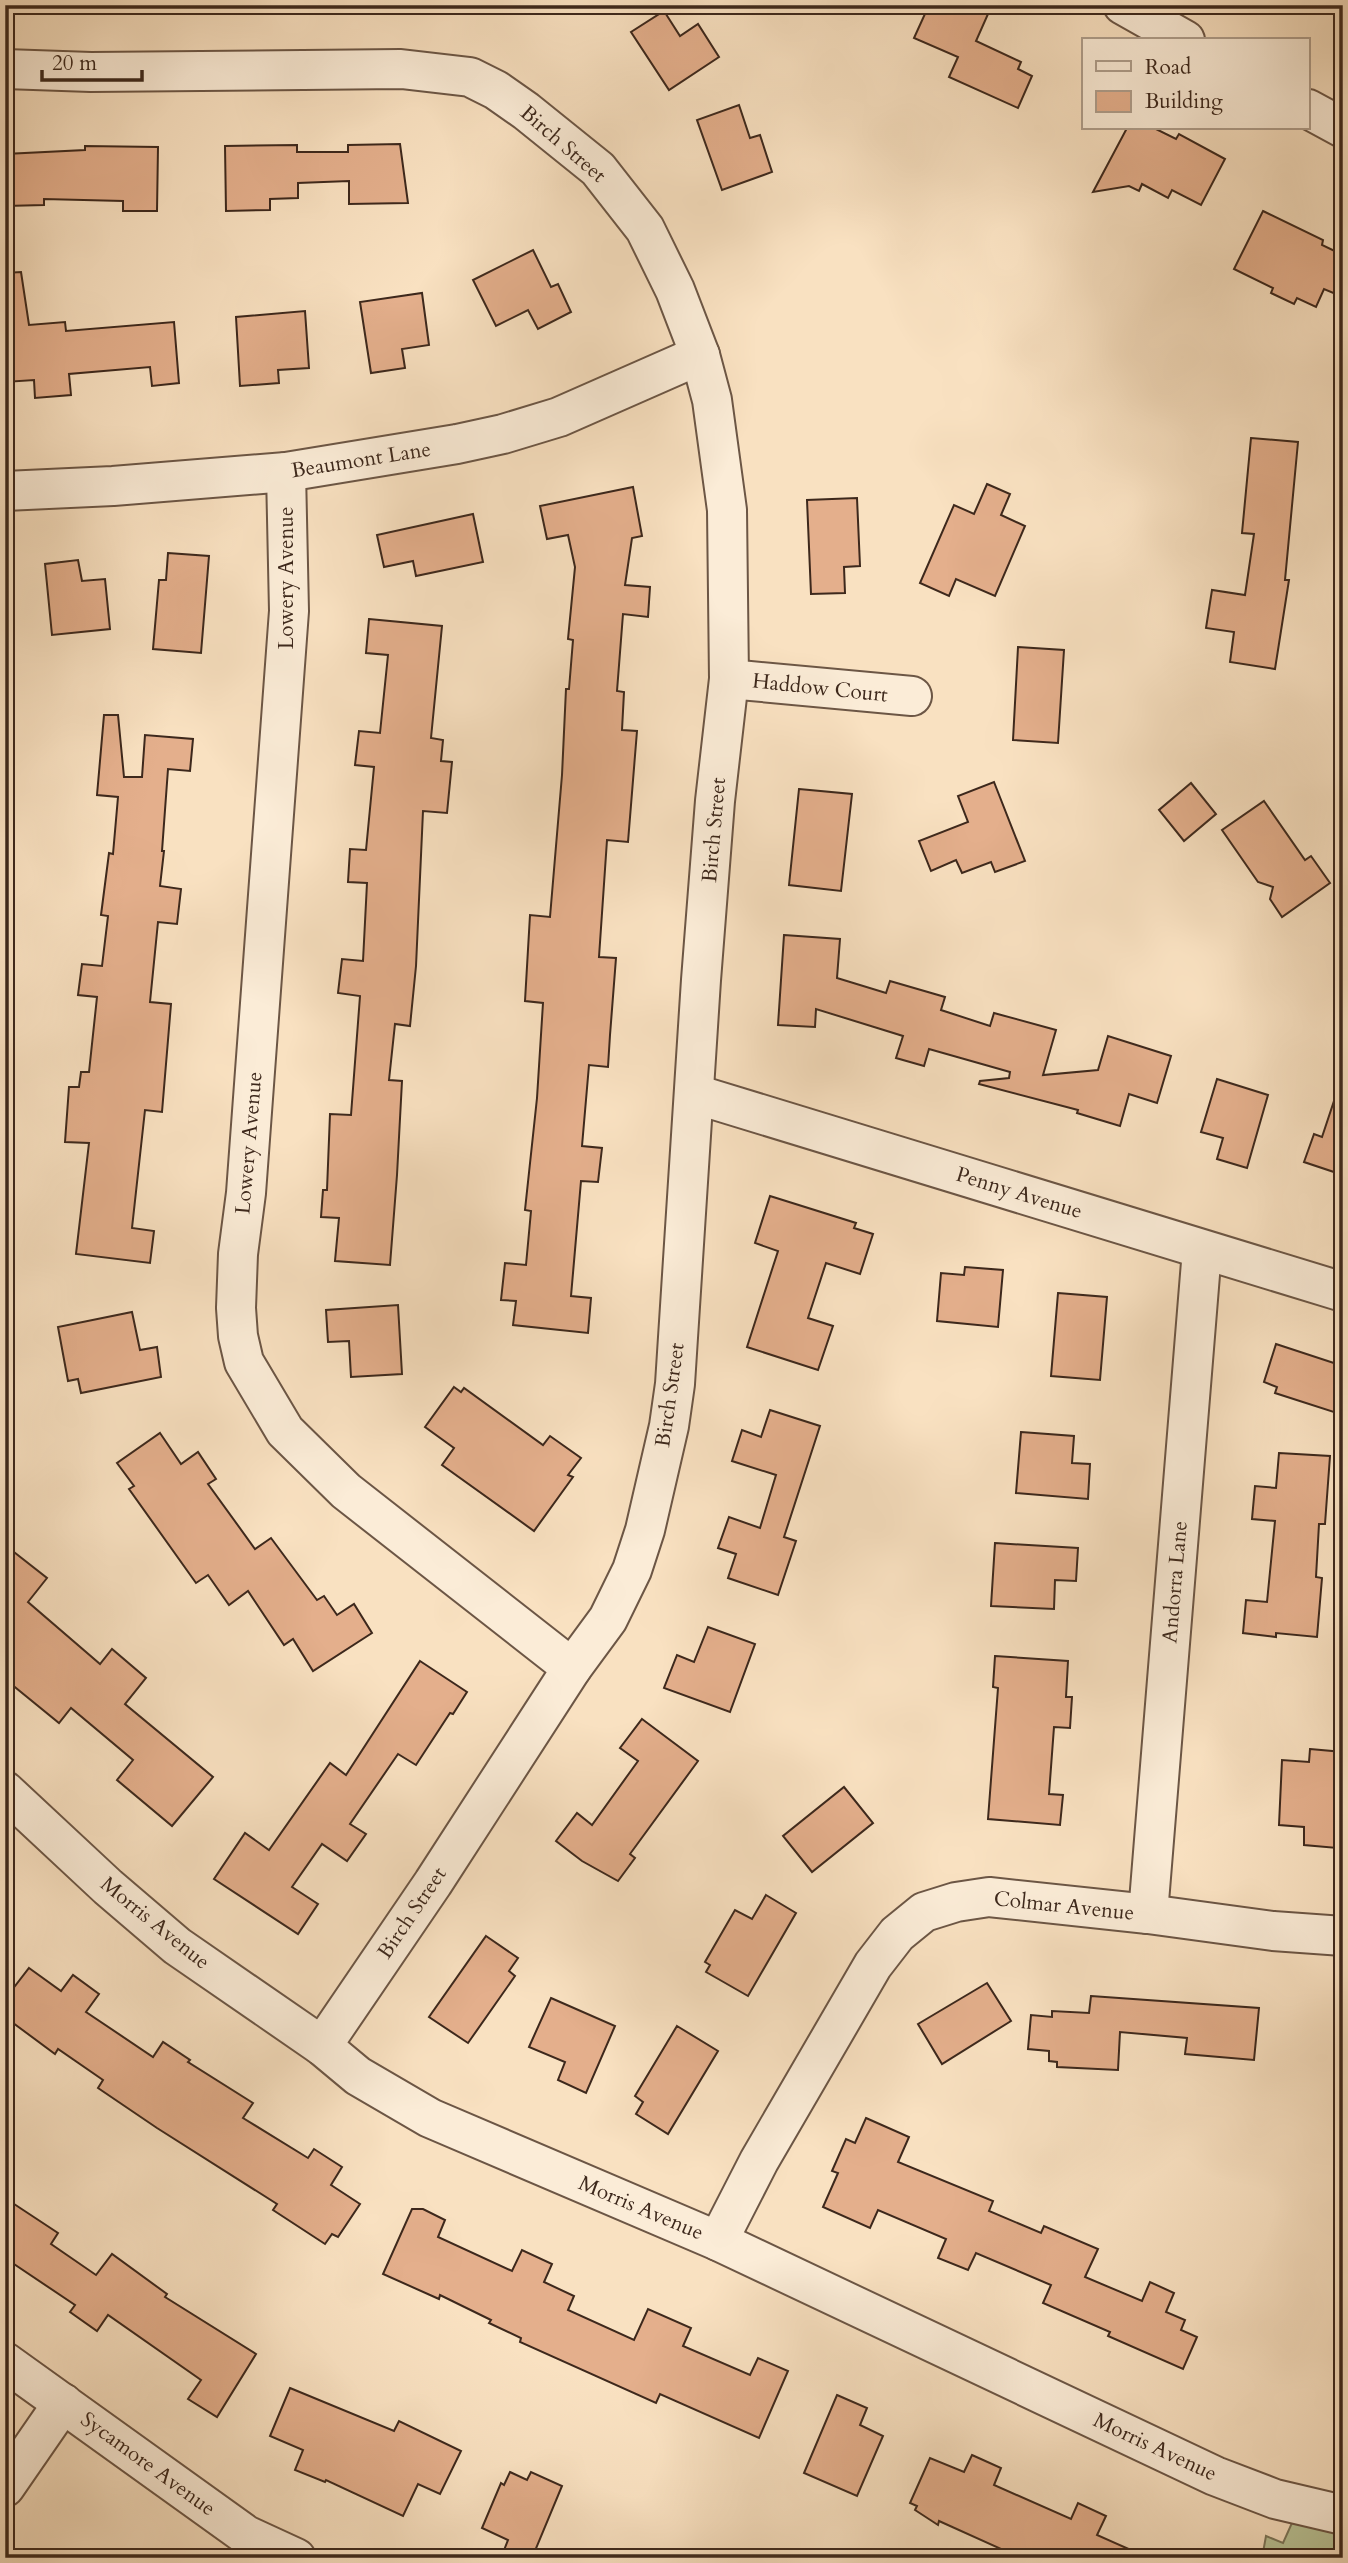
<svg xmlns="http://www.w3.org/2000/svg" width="1348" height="2563" font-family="Cardo,serif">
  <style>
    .green { fill: #b9c497; stroke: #7b765a; stroke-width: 2 }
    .building { fill: #e4af8c; stroke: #3d281c; stroke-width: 2 }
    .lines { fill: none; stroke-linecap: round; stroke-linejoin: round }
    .minor-casing { stroke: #6c5645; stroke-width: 42 }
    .minor { stroke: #fbecd7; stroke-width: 38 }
    .labels { text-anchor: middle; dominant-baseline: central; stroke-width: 6; stroke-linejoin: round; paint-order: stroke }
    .street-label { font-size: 21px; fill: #3d281c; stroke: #fbecd7 }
  </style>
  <rect width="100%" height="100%" fill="#f9e1c1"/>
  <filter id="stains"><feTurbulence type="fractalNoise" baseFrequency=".00286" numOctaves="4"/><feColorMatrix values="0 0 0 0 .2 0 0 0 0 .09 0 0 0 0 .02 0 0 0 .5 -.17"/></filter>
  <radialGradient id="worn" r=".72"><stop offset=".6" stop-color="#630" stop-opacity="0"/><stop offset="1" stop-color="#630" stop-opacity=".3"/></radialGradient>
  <polygon class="green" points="1300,2505 1343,2515 1343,2558 1262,2558 1266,2536 1283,2543"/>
  <g class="building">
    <polygon points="929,5 992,5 976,41 1021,62 1018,69 1032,76 1018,108 949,77 958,57 914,38"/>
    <polygon points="664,11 680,36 698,24 719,57 669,90 631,32"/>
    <polygon points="739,105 750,138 760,135 772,172 722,190 697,120"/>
    <polygon points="1127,128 1154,128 1176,139 1179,134 1225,159 1201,205 1172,190 1168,198 1142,184 1139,191 1129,186 1093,192"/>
    <polygon points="400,144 408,203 349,204 349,181 298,183 298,198 270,199 270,210 226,211 225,146 297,145 297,152 348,152 348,145"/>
    <polygon points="85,146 158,147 157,211 123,211 123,201 44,199 44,205 5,206 5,154 85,150"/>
    <polygon points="1263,211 1323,240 1322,245 1343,255 1343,297 1324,289 1316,307 1297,298 1294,304 1271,293 1273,288 1234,269"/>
    <polygon points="533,250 551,287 558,284 571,312 538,329 528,310 496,326 473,280"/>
    <polygon points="21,272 29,325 65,322 66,331 174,322 179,383 152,386 150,367 69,374 71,395 35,398 34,380 5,382 5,273"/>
    <polygon points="422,293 429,345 402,349 405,368 371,373 360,302"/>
    <polygon points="305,311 309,368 278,370 279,383 240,386 236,317"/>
    <polygon points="1251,438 1298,442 1285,580 1289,580 1275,669 1230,662 1234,632 1206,628 1212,590 1245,595 1254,534 1242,533"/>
    <polygon points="987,484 1010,494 1001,515 1025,526 995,596 956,579 949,596 920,583 954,505 974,514"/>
    <polygon points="633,487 642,536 632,538 625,585 650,587 648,617 623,614 617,691 624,692 622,730 637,731 628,842 607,840 599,957 616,958 610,1035 608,1067 589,1065 582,1146 602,1148 598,1182 581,1181 571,1296 591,1298 588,1333 513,1325 516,1301 501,1300 505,1263 526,1265 531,1211 525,1210 537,1098 543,1003 525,1001 530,915 550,917 562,775 566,689 569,689 573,640 568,639 575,567 568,535 547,539 540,506"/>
    <polygon points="857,498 860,566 844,567 845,593 811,594 807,500"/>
    <polygon points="473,514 483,562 416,576 413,561 384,567 377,535"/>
    <polygon points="168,553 209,556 201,653 153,649 159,580 166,580"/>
    <polygon points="78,560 82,581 105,579 110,629 52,635 45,564"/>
    <polygon points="369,619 442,626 431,738 443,740 441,761 452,762 447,813 423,811 416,966 410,1026 395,1024 389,1080 402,1081 397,1175 390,1265 335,1261 339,1218 321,1217 323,1190 327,1190 330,1114 351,1115 360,996 338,993 342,959 363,961 367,883 348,882 350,849 366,850 374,767 355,765 359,731 380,733 388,655 366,653"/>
    <polygon points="1018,647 1064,650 1058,743 1013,740"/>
    <polygon points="104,715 118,715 124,777 142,777 145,735 193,739 190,771 168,769 162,851 164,851 160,886 181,889 177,924 158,922 150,1002 171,1004 162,1112 145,1110 132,1228 154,1231 150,1263 76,1254 89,1143 65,1142 69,1087 79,1087 81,1072 89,1072 97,997 78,995 82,964 102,966 108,916 101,915 109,853 113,854 118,797 97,795"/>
    <polygon points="994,782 1025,861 995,872 991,862 962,873 956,860 931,871 919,841 968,822 958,796"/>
    <polygon points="1191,783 1216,814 1184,841 1159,810"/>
    <polygon points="799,789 852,794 841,891 789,885"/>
    <polygon points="1264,801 1305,860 1311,856 1330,883 1282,917 1270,899 1273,887 1258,882 1222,830"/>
    <polygon points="784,935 840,939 837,978 886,993 890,981 945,997 941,1010 990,1026 994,1013 1056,1030 1043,1075 1098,1070 1108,1036 1171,1056 1157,1103 1129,1094 1120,1126 1077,1113 1078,1110 979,1084 980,1081 1009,1078 1010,1072 929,1049 924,1066 896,1058 903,1036 816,1009 815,1027 778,1025"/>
    <polygon points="1217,1079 1268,1095 1247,1168 1217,1159 1223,1138 1201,1132"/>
    <polygon points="1338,1089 1343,1090 1343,1175 1304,1162 1314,1134 1322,1137"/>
    <polygon points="770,1196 856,1223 854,1228 873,1234 860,1274 826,1263 808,1318 833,1326 818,1370 747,1347 778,1251 755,1243"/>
    <polygon points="965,1267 1003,1270 998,1327 937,1321 941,1273 964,1275"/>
    <polygon points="1058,1293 1107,1297 1100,1380 1051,1376"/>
    <polygon points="398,1305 402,1374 351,1377 349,1341 328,1342 326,1310"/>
    <polygon points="132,1312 140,1350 157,1347 161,1377 81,1393 78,1379 68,1381 58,1327"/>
    <polygon points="1276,1344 1343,1366 1343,1415 1275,1393 1277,1387 1264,1382"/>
    <polygon points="454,1387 461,1392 464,1388 543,1445 550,1436 581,1458 568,1475 573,1477 534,1531 442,1465 454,1448 425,1427"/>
    <polygon points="770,1410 820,1426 784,1537 796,1541 778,1595 728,1578 736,1554 718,1548 729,1517 760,1528 776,1475 732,1461 742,1430 761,1437"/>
    <polygon points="1021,1432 1074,1436 1072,1463 1090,1464 1088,1499 1016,1493"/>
    <polygon points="160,1433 181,1464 198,1452 216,1479 208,1484 255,1549 271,1538 317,1600 324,1596 337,1615 354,1604 372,1633 313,1671 293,1639 284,1645 248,1591 229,1605 208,1575 196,1583 129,1489 134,1486 117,1463"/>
    <polygon points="1279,1453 1330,1456 1325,1524 1319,1524 1316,1577 1322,1578 1317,1637 1276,1633 1276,1637 1243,1633 1246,1600 1267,1602 1275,1521 1252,1519 1255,1486 1276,1488"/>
    <polygon points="995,1543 1078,1548 1076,1581 1055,1580 1054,1609 991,1606"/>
    <polygon points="5,1545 47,1578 28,1602 100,1664 112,1649 146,1678 125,1704 213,1777 172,1826 117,1780 133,1760 71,1708 59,1723 5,1679"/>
    <polygon points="708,1627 755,1644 730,1712 664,1688 677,1655 694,1662"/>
    <polygon points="995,1656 1068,1661 1066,1697 1072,1697 1070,1728 1054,1727 1049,1794 1063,1795 1060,1825 988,1819 998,1688 993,1687"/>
    <polygon points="420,1661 467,1692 453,1714 450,1713 416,1765 398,1754 350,1824 366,1834 347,1861 322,1844 292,1887 318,1904 298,1934 214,1879 245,1833 269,1850 330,1763 346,1775"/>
    <polygon points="642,1719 698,1761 630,1854 635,1858 618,1881 582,1861 556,1841 577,1813 592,1825 638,1761 620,1748"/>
    <polygon points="1310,1749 1343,1752 1343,1835 1338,1834 1337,1848 1304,1845 1304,1827 1279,1825 1282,1760 1309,1762"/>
    <polygon points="844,1787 873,1823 812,1872 783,1836"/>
    <polygon points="766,1895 796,1913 748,1996 706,1972 710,1965 705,1962 735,1910 752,1919"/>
    <polygon points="486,1936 518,1958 509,1971 515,1976 468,2043 429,2017"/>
    <polygon points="29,1968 61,1991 73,1975 99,1994 86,2012 153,2057 163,2042 190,2060 188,2062 253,2103 243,2118 308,2158 314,2149 342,2167 331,2185 360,2204 338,2237 332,2234 325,2244 273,2210 277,2204 157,2128 98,2088 103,2080 58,2049 55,2054 5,2017 5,1999"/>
    <polygon points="987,1983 1011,2021 942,2064 918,2024"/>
    <polygon points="1091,1996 1259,2008 1254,2060 1185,2054 1187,2038 1120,2032 1118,2070 1057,2067 1057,2062 1049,2061 1049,2051 1028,2049 1031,2015 1052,2017 1052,2011 1089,2013"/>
    <polygon points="551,1998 615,2026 586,2093 558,2080 565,2062 529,2047"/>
    <polygon points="677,2026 718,2051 668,2134 636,2114 643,2102 635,2096"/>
    <polygon points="866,2118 909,2137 898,2162 993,2201 989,2211 1041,2233 1044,2226 1098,2249 1085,2277 1142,2301 1150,2282 1174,2293 1166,2312 1185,2320 1181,2330 1197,2337 1183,2369 1108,2336 1110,2332 1043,2303 1051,2285 976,2253 968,2270 938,2258 946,2239 878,2210 870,2228 823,2207 838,2173 832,2171 846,2139 855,2143"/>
    <polygon points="5,2198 58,2233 51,2244 96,2275 112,2254 167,2294 165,2297 256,2354 217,2417 188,2399 201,2380 108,2315 97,2331 70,2312 75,2305 5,2258"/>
    <polygon points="412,2209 423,2209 445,2220 438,2237 512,2271 522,2250 552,2264 544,2282 574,2296 568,2310 634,2340 648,2309 691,2328 683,2346 750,2375 758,2358 788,2371 759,2438 660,2394 656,2403 520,2342 521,2338 489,2323 491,2320 440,2295 439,2299 383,2274"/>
    <polygon points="290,2388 394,2431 399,2421 461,2451 440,2494 418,2484 403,2516 326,2480 325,2482 295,2470 303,2450 270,2436"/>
    <polygon points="837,2395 867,2408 860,2425 883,2436 857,2496 804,2473"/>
    <polygon points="972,2455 1001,2468 994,2485 1071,2519 1078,2503 1106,2516 1097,2535 1149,2558 1021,2558 939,2521 938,2525 915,2510 917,2506 910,2503 930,2458 964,2472"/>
    <polygon points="510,2472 527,2480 531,2472 562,2486 532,2558 501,2558 508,2540 482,2528 501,2483 504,2485"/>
  </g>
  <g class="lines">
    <defs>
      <g id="minor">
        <polyline points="1123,5 1185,40"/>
        <polyline points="5,69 91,72 401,69 470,77 496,90 526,111 598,169 645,229 675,290 700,355 712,400 727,510 729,679 715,801 701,980 675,1384 669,1426 645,1530 632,1570 608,1619 572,1668 433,1883 322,2046"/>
        <polyline points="1308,109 1343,128"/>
        <polyline points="286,472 289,611 246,1193 238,1254 236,1308 238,1336 244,1362 285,1431 346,1491 572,1668"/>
        <polyline points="5,491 113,486 286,472 457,444 503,434 559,417 700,355"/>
        <polyline points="729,679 912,696"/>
        <polyline points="695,1094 1343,1292"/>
        <polyline points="5,1791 108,1887 177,1946 322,2046 358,2076 430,2118 718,2241 1215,2476 1275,2499 1343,2515"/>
        <polyline points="1148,1914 1202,1250"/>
        <polyline points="718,2241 759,2161 873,1965 897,1934 924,1912 956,1902 989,1897 1148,1914 1273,1931 1343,1936"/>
        <polyline points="5,2362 246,2535 296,2558"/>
        <polyline points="5,2487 63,2403"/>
      </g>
    </defs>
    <use href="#minor" class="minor-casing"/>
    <use href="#minor" class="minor"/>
  </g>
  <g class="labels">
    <g class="street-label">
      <text transform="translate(563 144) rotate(41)">Birch Street</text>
      <text transform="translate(361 460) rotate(-9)">Beaumont Lane</text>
      <text transform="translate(286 578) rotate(-90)">Lowery Avenue</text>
      <text transform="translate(820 688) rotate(6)">Haddow Court</text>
      <text transform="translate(714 830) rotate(-85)">Birch Street</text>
      <text transform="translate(249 1143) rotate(-85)">Lowery Avenue</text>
      <text transform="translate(1019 1193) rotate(17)">Penny Avenue</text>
      <text transform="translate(670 1395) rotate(-82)">Birch Street</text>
      <text transform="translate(1175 1582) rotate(-85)">Andorra Lane</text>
      <text transform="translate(1064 1906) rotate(6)">Colmar Avenue</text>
      <text transform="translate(412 1913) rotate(-56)">Birch Street</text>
      <text transform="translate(155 1923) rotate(39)">Morris Avenue</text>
      <text transform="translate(641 2208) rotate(23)">Morris Avenue</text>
      <text transform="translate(1155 2447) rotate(25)">Morris Avenue</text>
      <text transform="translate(148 2464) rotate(36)">Sycamore Avenue</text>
    </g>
  </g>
  <rect width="1348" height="2563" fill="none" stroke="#f9e1c1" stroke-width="28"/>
  <rect x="7" y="7" width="1334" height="2549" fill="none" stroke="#3d281c" stroke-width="3.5"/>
  <rect x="14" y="14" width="1320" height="2535" fill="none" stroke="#3d281c" stroke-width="2"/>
  <rect x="1082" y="38" width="228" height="91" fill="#fbecd7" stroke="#af9e8c" stroke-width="2"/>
  <rect x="1096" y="61" width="35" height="10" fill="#fbecd7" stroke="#af9e8c" stroke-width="2"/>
  <text x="1145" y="74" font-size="21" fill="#3d281c">Road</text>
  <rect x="1096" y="91" width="35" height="21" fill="#e4af8c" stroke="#af9e8c" stroke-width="2"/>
  <text x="1145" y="108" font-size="21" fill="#3d281c">Building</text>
  <path d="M42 70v10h100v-10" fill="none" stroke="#3d281c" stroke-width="3.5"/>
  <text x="52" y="70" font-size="21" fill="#3d281c" stroke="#fbecd7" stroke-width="5" paint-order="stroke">20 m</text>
  <rect width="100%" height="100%" filter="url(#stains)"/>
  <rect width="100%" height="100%" fill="url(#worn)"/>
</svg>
